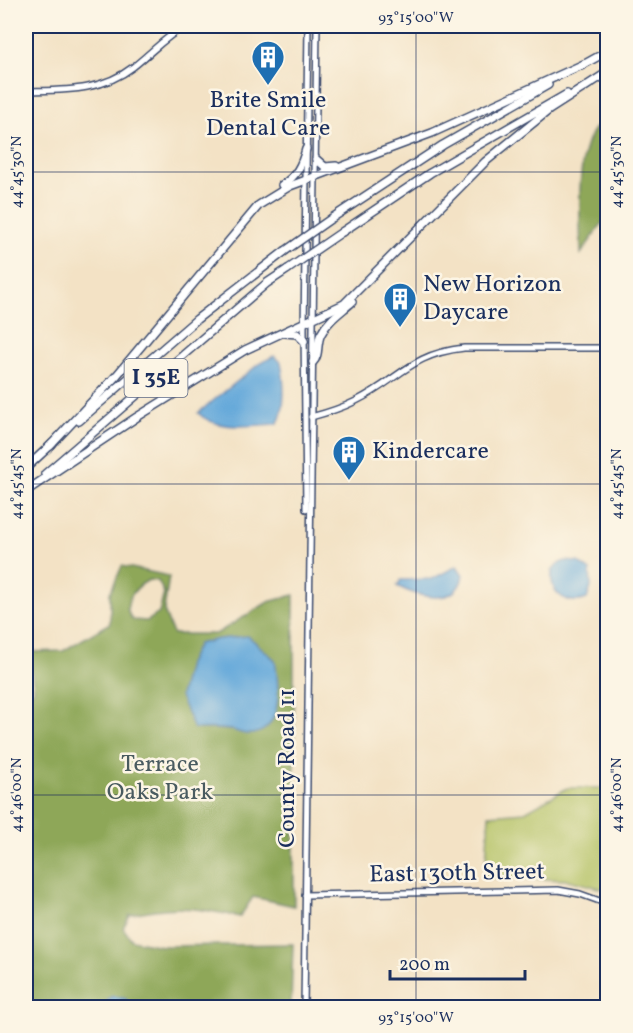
<svg xmlns="http://www.w3.org/2000/svg" width="633" height="1033" font-family="Vollkorn,serif">
  <style>
    .green { fill: #b3c163; stroke: #677860; stroke-width: 1.5 }
    .forest { fill: #8ea759; stroke: #546b5c; stroke-width: 1.5; fill-rule: evenodd }
    .water { fill: #65a9da; stroke: #406c9c; stroke-width: 1.5 }
    .lines { fill: none; stroke-linecap: round; stroke-linejoin: round }
    .secondary-casing { stroke: #3b4a6d; stroke-width: 8 }
    .highway-casing { stroke: #3b4a6d; stroke-width: 10 }
    .secondary { stroke: #fff; stroke-width: 5 }
    .highway { stroke: #fff; stroke-width: 7 }
    .highway-bridge-casing { stroke: #3b4a6d; stroke-width: 10; stroke-linecap: butt }
    .highway-bridge { stroke: #fff; stroke-width: 7 }
    .ticks { fill: none; stroke: #1b2f5e; stroke-width: 1.5; stroke-opacity: 0.45 }
    .labels { text-anchor: middle; dominant-baseline: central; stroke-width: 5; stroke-linejoin: round; paint-order: stroke }
    .shield { fill: #fcf5e5; stroke: #5e6a86; stroke-width: 1.5 }
    .shield-label { font-size: 22px; font-weight: bold; fill: #1b2f5e }
    .poi-label { font-size: 24px; fill: #1b2f5e; stroke: #fcf5e5; text-anchor: start }
    .park-label { font-size: 24px; fill: #495b60; stroke: #fcf5e5 }
    .street-label { font-size: 24px; fill: #1b2f5e; stroke: #fcf5e5 }
    .neatline { fill: none; stroke: #1b2f5e; stroke-width: 2 }
    .ticks-label { font-size: 15px; text-anchor: middle; fill: #1b2f5e }
  </style>
  <rect width="100%" height="100%" fill="#fcf5e5"/>
  <filter id="ink" filterUnits="userSpaceOnUse"><feTurbulence type="fractalNoise" baseFrequency=".0167" numOctaves="2"/><feDisplacementMap in="SourceGraphic" scale="12" xChannelSelector="R" yChannelSelector="G"/><feConvolveMatrix kernelMatrix="1 2 1 2 8 2 1 2 1" color-interpolation-filters="sRGB"/></filter>
  <filter id="wash" filterUnits="userSpaceOnUse"><feTurbulence type="fractalNoise" baseFrequency=".008" numOctaves="4" result="noise"/><feDisplacementMap in="SourceGraphic" scale="24" xChannelSelector="R" yChannelSelector="G"/><feGaussianBlur stdDeviation="1.35" result="paint"/><feColorMatrix in="noise" values="0 0 0 0 0 0 0 0 0 0 0 0 0 0 0 0 0 1.4 0 .05"/><feComposite in="paint" operator="in"/></filter>
  <g filter="url(#wash)">
    <rect width="100%" height="100%" fill="#f3e2c5"/>
    <polygon class="green" points="567,788 607,788 607,890 568,880 485,877 489,815 525,812"/>
    <g class="forest">
      <path d="M607,116v100l-26,38c-1,-33 -6,-98 13,-125 4,-4 9,-9 13,-13z"/>
      <path d="M122,566l47,10 -5,35 9,23h43l52,-32 26,-7v311l-41,-9 -13,20c-41,-9 -68,-13 -110,-2l-7,13 9,12 30,6 131,-2 -2,63h-265v-215l2,-3 1,-15 -3,-3v-74l8,-7 -4,-28h-4v-10l37,-1 47,-28v-30zM149,580l9,1 6,12 -5,20 -12,8 -14,-1c-14,-15 2,-33 16,-40zM248,636l27,24 1,28 -43,42 -39,-2 -4,-11z"/>
    </g>
    <g class="water">
      <path d="M274,356l7,6c3,17 6,48 -4,62 -24,1 -60,8 -79,-11l61,-49z"/>
      <path d="M565,561l13,1 12,9 1,16 -4,12c-19,7 -38,-5 -35,-27l5,-8z"/>
      <path d="M457,566l6,9c-6,33 -45,22 -66,11l4,-6 31,-1z"/>
      <path d="M248,636l27,24c4,25 9,72 -25,74 -6,1 -13,-3 -18,-4 -13,-2 -25,-2 -38,-1l-14,-33 8,-32 10,-20 21,-5z"/>
      <polygon points="112,996 126,999 130,1007 102,1007"/>
    </g>
  </g>
  <g filter="url(#ink)">
    <g class="lines">
      <defs>
        <g id="secondary">
          <path d="M26,91c38,-1 75,1 107,-24 18,-14 32,-30 52,-41"/>
          <path d="M311,417c15,-4 31,-9 45,-16 43,-21 54,-47 108,-53h144"/>
          <polyline points="306,509 304,330 308,26"/>
          <polyline points="305,895 558,890 580,894 608,904"/>
          <path d="M304,1008c3,-328 9,-655 13,-982"/>
        </g>
        <g id="highway">
          <polyline points="581,66 608,51"/>
          <polyline points="316,159 325,167 336,166"/>
          <path d="M282,185c14,-8 20,-20 24,-36"/>
          <polyline points="332,218 443,145 548,85"/>
          <polyline points="342,232 430,173 567,94"/>
          <polyline points="285,333 297,334 304,341"/>
          <path d="M313,362c7,-7 3,-19 8,-28 7,-14 20,-22 31,-32"/>
          <polyline points="79,421 197,319 285,251"/>
          <polyline points="50,446 117,375 259,205 290,186 432,133 584,64"/>
          <polyline points="26,468 52,444"/>
          <polyline points="45,474 267,283 288,269"/>
          <polyline points="26,491 137,417 245,350 344,304 485,162 549,110 608,72"/>
        </g>
      </defs>
      <use href="#secondary" class="secondary-casing"/>
      <use href="#highway" class="highway-casing"/>
      <use href="#secondary" class="secondary"/>
      <use href="#highway" class="highway"/>
      <defs>
        <g id="highway-bridge">
          <polyline points="285,251 332,218"/>
          <polyline points="288,269 342,232"/>
        </g>
      </defs>
      <use href="#highway-bridge" class="highway-bridge-casing"/>
      <use href="#highway-bridge" class="highway-bridge"/>
    </g>
  </g>
  <path class="ticks" d="M416,26v982M26,172h582M26,484h582M26,795h582"/>
  <defs>
    <symbol id="building-pin" viewBox="-11 -11 22 30"><path d="M0 17L-7.5 6A9.5 9.5 0 1 1 7.5 6Z" fill="#1f6fb2" stroke="#fcf5e5"/><path d="M-4-6H4V6H1V3H-1V6H-4ZM-2.5-4.3h1.7v1.8h-1.7ZM.8-4.3h1.7v1.8H.8ZM-2.5-1h1.7V.8h-1.7ZM.8-1h1.7V.8H.8Z" fill="#fff"/></symbol>
  </defs>
  <g fill-rule="evenodd">
    <use href="#building-pin" x="249" y="38" width="38" height="52"/>
    <use href="#building-pin" x="381" y="280" width="38" height="52"/>
    <use href="#building-pin" x="330" y="433" width="38" height="52"/>
  </g>
  <g class="labels">
    <rect class="shield" x="124.5" y="359" width="63" height="38" rx="4.5"/>
    <g class="shield-label">
      <text x="156" y="378">I 35E</text>
    </g>
    <g class="poi-label">
      <text x="268" y="101" text-anchor="middle">Brite Smile<tspan x="268" dy="28">Dental Care</tspan></text>
      <text x="423" y="285">New Horizon<tspan x="423" dy="28">Daycare</tspan></text>
      <text x="372" y="452">Kindercare</text>
    </g>
    <g class="park-label">
      <text x="160" y="765">Terrace<tspan x="160" dy="28">Oaks Park</tspan></text>
    </g>
    <g class="street-label">
      <text transform="translate(288 768) rotate(-90)">County Road 11</text>
      <text transform="translate(457 874) rotate(-1)">East 130th Street</text>
    </g>
  </g>
  <rect width="633" height="1033" fill="none" stroke="#fcf5e5" stroke-width="66"/>
  <path d="M390 970v9h135v-9" fill="none" stroke="#1b2f5e" stroke-width="3"/>
  <text x="399" y="970" font-size="18" fill="#1b2f5e" stroke="#fcf5e5" stroke-width="4.5" paint-order="stroke">200 m</text>
  <rect x="33" y="33" width="567" height="967" class="neatline"/>
  <g class="ticks-label">
    <text x="416" y="22">93°15'00"W</text>
    <text transform="translate(616 172) rotate(-90)" y="5">44°45'30"N</text>
    <text transform="translate(16 172) rotate(-90)" y="5">44°45'30"N</text>
    <text transform="translate(616 484) rotate(-90)" y="5">44°45'45"N</text>
    <text transform="translate(16 484) rotate(-90)" y="5">44°45'45"N</text>
    <text transform="translate(16 795) rotate(-90)" y="5">44°46'00"N</text>
    <text transform="translate(616 795) rotate(-90)" y="5">44°46'00"N</text>
    <text x="416" y="1022">93°15'00"W</text>
  </g>
</svg>
